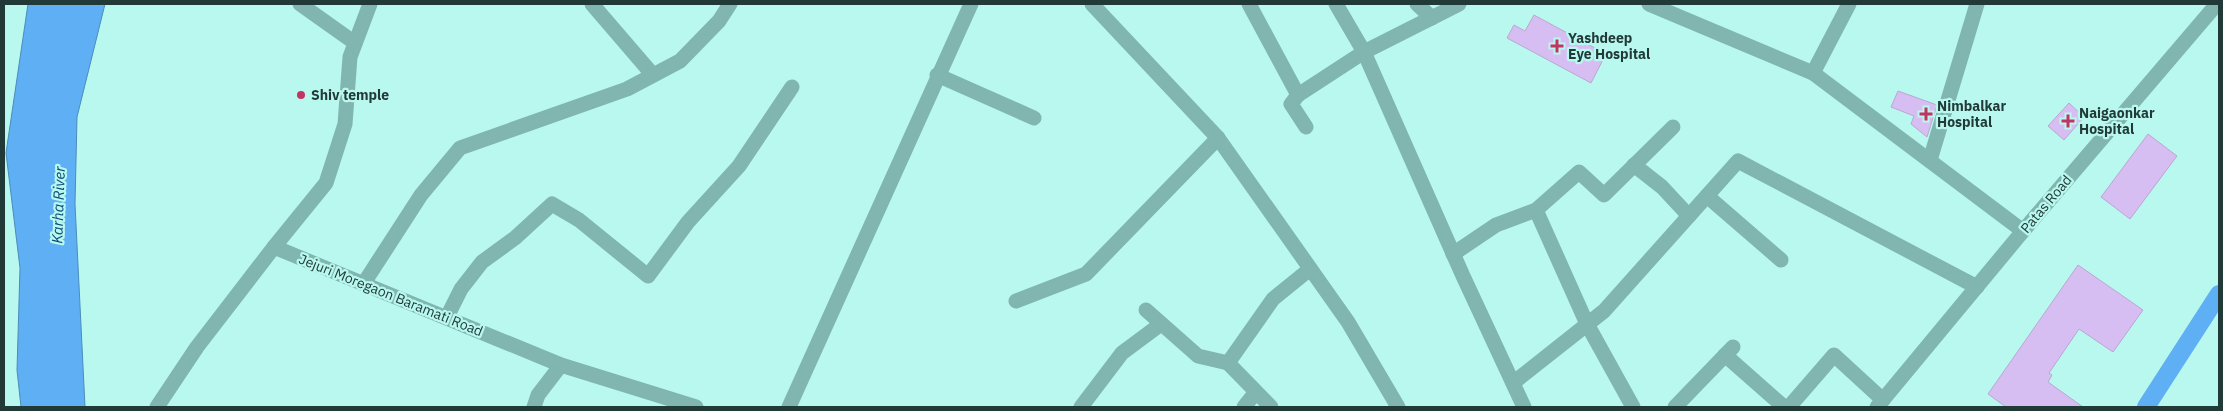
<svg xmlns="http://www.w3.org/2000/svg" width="2223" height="411" font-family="'IBM Plex Sans',sans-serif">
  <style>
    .water { fill: #5eaff4; stroke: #4c8cbb }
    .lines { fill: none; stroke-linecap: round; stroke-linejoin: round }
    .canal { stroke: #5eaff4; stroke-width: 18 }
    .building { fill: #d6bef2; stroke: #baa7d1 }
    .minor { stroke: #80b6af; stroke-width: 15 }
    .poi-dot { fill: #c23462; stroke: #b9f8ef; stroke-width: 2 }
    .labels { text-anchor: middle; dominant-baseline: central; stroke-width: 4.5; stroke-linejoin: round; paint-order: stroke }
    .poi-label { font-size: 14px; font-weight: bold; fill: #213a37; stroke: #b9f8ef; text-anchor: start }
    .street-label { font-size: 14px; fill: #213a37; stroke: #b9f8ef }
    .water-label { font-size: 15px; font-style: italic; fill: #0e4c78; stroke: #b9f8ef }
  </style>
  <rect width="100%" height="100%" fill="#b9f8ef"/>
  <polygon class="water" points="28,4 105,4 77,117 75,204 85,407 21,407 17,370 20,268 6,153"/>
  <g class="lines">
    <polyline class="canal" points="2146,407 2219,294"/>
  </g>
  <g class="building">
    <polygon points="1534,15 1606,54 1591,83 1507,38 1514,25 1525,31"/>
    <polygon points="1898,91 1937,105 1927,137 1911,124 1914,116 1891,107"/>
    <polygon points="2069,103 2084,117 2064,140 2048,126"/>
    <polygon points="2148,134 2177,156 2130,219 2101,197"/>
    <polygon points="2078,265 2143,310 2113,352 2079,329 2049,373 2052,375 2048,382 2083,407 2006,407 1988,394"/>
  </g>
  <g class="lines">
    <g class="minor">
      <polyline points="300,4 355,43"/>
      <polyline points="592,4 653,75"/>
      <polyline points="1092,4 1218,138 1348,322 1398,407"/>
      <polyline points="1249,4 1298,95"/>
      <polyline points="1336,4 1364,52 1463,276 1524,407"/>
      <polyline points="1417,4 1432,18"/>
      <polyline points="1649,4 1813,73 2023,231"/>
      <polyline points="1813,73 1849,4"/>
      <polyline points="937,75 1034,118"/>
      <polyline points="1306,127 1291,104 1298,95 1364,52 1459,4"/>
      <polyline points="1930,160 1977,4"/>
      <polyline points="1634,165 1662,187 1689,216"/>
      <polyline points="1707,196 1781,260"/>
      <polyline points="1536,210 1587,324 1633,407"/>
      <polyline points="274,247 326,183 345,124 350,57 370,4"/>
      <polyline points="1453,254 1496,225 1536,210 1579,172 1604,195 1673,127"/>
      <polyline points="364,283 421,195 460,148 627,89 680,61 719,21 730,4"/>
      <polyline points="1016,301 1086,274 1218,138"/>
      <polyline points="1146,310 1198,356 1228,363 1271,407"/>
      <polyline points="447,317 461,289 482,262 515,238 552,204 579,220 648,276 688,222 739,166 792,87"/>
      <polyline points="1725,355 1784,407"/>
      <polyline points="1228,363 1273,299 1310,269"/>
      <polyline points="1513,383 1604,311 1738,161 1977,287"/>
      <polyline points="157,407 197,347 274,247 561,365 696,407"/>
      <polyline points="534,407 538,395 561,365"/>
      <polyline points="789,407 971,4"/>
      <polyline points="1081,407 1122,353 1161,324"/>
      <polyline points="1244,407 1256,392"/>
      <polyline points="1675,407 1733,347"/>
      <polyline points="1789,407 1834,355 1883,400"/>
      <polyline points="1877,407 2023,231 2217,4"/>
    </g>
  </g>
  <g class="poi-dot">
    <path d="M1554.5 38.5h5v5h5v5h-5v5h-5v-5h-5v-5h5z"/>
    <circle cx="301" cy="95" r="5"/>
    <path d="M1923.5 106.5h5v5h5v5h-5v5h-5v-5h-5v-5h5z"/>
    <path d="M2065.5 113.5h5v5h5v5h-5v5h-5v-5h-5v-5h5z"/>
  </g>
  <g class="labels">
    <g class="poi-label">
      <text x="1568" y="38">Yashdeep<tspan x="1568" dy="16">Eye Hospital</tspan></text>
      <text x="311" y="95">Shiv temple</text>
      <text x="1937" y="106">Nimbalkar<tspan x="1937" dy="16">Hospital</tspan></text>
      <text x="2079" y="113">Naigaonkar<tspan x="2079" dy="16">Hospital</tspan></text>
    </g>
    <g class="street-label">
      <text transform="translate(2046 204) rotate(-50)">Patas Road</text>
      <text transform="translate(391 295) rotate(22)">Jejuri Moregaon Baramati Road</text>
    </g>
    <g class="water-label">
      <text transform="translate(58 205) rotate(-88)">Karha River</text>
    </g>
  </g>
  <rect width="2223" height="411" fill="none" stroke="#213a37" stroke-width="10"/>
</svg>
